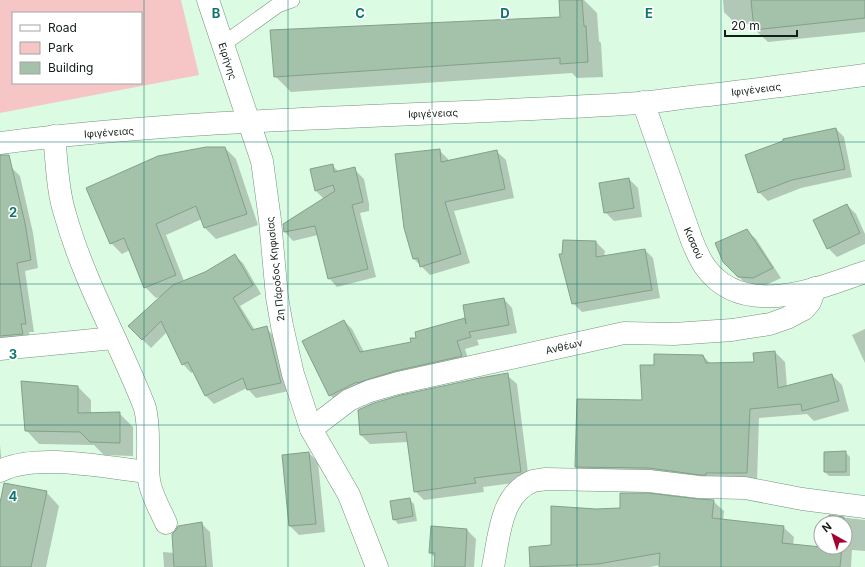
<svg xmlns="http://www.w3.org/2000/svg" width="865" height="567" font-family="Inter,sans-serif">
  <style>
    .green { fill: #f6c6c7; fill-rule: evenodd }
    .shadow { fill: #0003 }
    .building { fill: #a4c1aa; stroke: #83a08a }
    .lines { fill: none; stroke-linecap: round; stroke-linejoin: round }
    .lane-casing { stroke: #75927c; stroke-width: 16 }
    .street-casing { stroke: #75927c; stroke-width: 23 }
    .secondary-casing { stroke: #75927c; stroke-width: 23 }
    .lane { stroke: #fff; stroke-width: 15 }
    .street { stroke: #fff; stroke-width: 22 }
    .secondary { stroke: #fff; stroke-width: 22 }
    .grid { fill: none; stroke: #0f766e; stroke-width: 1; stroke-opacity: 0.55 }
    .labels { text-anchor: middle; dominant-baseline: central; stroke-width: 3; stroke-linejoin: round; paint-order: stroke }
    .street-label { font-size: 10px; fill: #131f16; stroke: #fff }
    .grid-label { font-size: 13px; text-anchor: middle; font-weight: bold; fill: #0f766e; stroke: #fff; stroke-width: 3; stroke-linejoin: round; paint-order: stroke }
  </style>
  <rect width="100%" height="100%" fill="#dcfbe3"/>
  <path class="green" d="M0,0h181l18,75 -199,38zM13,13h128v70h-128z"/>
  <g class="shadow">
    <polygon points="560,0 584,0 597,13 599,41 601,43 603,77 577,78 572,73 291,92 275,76 561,18"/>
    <polygon points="723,0 865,0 865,32 768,42 755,30 755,23 737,25 724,12"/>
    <polygon points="836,129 844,137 852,177 801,188 768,201 759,192"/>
    <polygon points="225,148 236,159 258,225 216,239 205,228 202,219 166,235 184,281 206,273 234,255 243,263 261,294 240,306 255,330 267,329 275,337 289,391 256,398 247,388 214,404 206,396 194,371 191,373 183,364 167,332 151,348 130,327 162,296 156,298 145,287 130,250 122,254 111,243"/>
    <polygon points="439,150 448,159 449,162 496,151 506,160 514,198 454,211 470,263 430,275 414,259"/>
    <polygon points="332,165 339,172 355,170 364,179 369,204 369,211 360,213 376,277 337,287 329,278 318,235 293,241 285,232 284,224 324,199 316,191 311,170"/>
    <polygon points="11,167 20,176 33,233 38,268 25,271 34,332 29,332 30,342 0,348 0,169"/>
    <polygon points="629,179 638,188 642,217 614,221 605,212"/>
    <polygon points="847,205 856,214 865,234 865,244 837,257 828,248"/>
    <polygon points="746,230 756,239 781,278 762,287 748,286 724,262"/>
    <polygon points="596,242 605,251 604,257 645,250 653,258 660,298 582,312 573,303"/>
    <polygon points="504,299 512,308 517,333 477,340 479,345 465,349 470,364 339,403 330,395 344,321 352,329 364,352 413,343 417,338 464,319 467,322"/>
    <polygon points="865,329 865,363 852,335"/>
    <polygon points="775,352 785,362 787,387 832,375 842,385 849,411 814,421 807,414 759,418 757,483 586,477 576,467 643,401 655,366 703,356 711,364 755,363"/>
    <polygon points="507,375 517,384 529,481 483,487 484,492 424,500 415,491 408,442 370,444 361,435"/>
    <polygon points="78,387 91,400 91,414 119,413 133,427 133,456 104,455 94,445 39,444 26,430"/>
    <polygon points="0,445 2,466 0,466"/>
    <polygon points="845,452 850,457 850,476 829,476 825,472"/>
    <polygon points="309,453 318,462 325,532 299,535 290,526"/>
    <polygon points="46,492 59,506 46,567 0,567 0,507"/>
    <polygon points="409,499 414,504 417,521 398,524 394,519"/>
    <polygon points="713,501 724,511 723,520 783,527 794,537 793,545 825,548 825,547 845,547 845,523 829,523 830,516 865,520 865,551 852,550 851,567 662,567 660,565 650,567 531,567 530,548 552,546 596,510"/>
    <polygon points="201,523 210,532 213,567 164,567 163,552 174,553"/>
    <polygon points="432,527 467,530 476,539 474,567 435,567 435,558 430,552"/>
  </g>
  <g class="building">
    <polygon points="559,0 582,0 584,26 586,26 588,62 560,64 560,58 274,77 270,30 560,17"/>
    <polygon points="751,0 865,0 865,18 754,30"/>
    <polygon points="836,128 845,169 792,180 758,193 745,155 783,141 783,139"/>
    <polygon points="206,147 225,147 247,214 204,228 196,206 156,224 176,275 144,288 124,238 110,244 86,188 158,156"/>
    <polygon points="440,149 441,162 497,150 505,189 445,202 461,254 420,267 418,258 413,259 404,228 395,154"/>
    <polygon points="0,155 9,155 25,223 31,260 17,263 26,324 21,324 23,334 0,336"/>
    <polygon points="333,164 334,172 355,167 363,202 352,205 368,269 328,279 315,226 284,232 283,224 335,191 333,185 315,191 310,169"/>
    <polygon points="629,178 634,208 604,213 599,183"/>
    <polygon points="847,204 860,233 827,249 813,220"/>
    <polygon points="747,229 773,268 753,278 738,277 723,262 715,243"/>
    <polygon points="563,240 596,241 596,257 645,249 652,290 572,304 559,254 562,254"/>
    <polygon points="235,254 253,285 233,298 252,330 267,326 281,383 247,390 243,378 205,396 188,362 182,365 161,321 142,340 128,326 173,285 205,272"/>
    <polygon points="504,298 509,325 469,332 471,337 457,341 462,356 395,371 357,383 357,382 329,396 302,341 344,320 360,352 411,342 410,338 416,338 415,332 465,318 466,324 463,305"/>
    <polygon points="775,351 778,388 832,374 839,401 802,411 801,404 750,409 747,473 706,473 706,475 700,475 649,468 575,467 577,399 642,400 640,365 654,365 654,354 703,355 706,363 754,362 753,353"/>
    <polygon points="508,373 521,472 474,478 476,483 414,492 406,432 360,435 358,410 374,403 401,395 480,378"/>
    <polygon points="21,381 78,386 78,413 120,412 120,443 90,442 80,432 25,431"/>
    <polygon points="846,451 846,472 824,472 824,452"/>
    <polygon points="309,452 316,524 289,526 282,455"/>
    <polygon points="4,483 47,491 31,567 0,567 0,503"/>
    <polygon points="620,493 648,493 698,499 714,500 712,518 784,526 782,543 821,547 842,547 840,567 659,567 660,553 598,564 530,567 529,547 551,545 551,506 596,509 620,508"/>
    <polygon points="410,498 413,516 393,520 390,501"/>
    <polygon points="829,515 844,517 844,523 827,523"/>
    <polygon points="202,522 206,567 174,567 172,534 176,530 178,526"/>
    <polygon points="431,526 467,529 465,567 434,567 435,553 429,553"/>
  </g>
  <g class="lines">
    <defs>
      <polyline id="lane" points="222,45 278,5 292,0"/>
      <g id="street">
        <path d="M643,102l48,136c4,10 8,21 15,30 38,51 111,21 159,4"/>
        <path d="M54,136c3,26 3,53 11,78 19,68 55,129 80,194 6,25 1,47 4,72 2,15 11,29 17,43"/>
        <polyline points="0,349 114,338"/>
        <polyline points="311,429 349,400 370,391 398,383 624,333 674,334 732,330 770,324 787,318 804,309 810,302 815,288"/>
        <path d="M0,471c36,-19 108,-3 148,1"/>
        <path d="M493,567c6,-29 7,-73 40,-86 3,-1 8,-1 12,-2l104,2 50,6 46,1 57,11 63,8"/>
      </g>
      <g id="secondary">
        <polyline points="208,0 262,161 270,220 277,297 282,326 293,374 311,429 349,495 377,567"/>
        <path d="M0,143c212,-27 427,-26 640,-40 23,-2 46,-6 69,-8 52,-6 104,-13 156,-20"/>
      </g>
    </defs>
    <use href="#lane" class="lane-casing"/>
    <use href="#street" class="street-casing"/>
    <use href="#secondary" class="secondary-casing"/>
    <use href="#lane" class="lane"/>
    <use href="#street" class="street"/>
    <use href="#secondary" class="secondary"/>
  </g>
  <path class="grid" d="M144,0v567M288,0v567M432,0v567M577,0v567M721,0v567M0,142h865M0,284h865M0,425h865"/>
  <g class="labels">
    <g class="street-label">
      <text transform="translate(228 61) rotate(72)">Ειρήνης</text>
      <text transform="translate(756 89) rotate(-7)">Ιφιγένειας</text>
      <text transform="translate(433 113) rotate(-2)">Ιφιγένειας</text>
      <text transform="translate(109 132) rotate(-4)">Ιφιγένειας</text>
      <text transform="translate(694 243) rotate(66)">Κισσού</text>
      <text transform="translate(275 269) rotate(-96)">2η Πάροδος Κηφισίας</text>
      <text transform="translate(564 346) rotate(-13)">Ανθέων</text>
    </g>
  </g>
  <g class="grid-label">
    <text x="216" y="18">B</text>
    <text x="360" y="18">C</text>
    <text x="505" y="18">D</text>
    <text x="649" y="18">E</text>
    <text x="13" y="217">2</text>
    <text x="13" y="359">3</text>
    <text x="13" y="501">4</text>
  </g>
  <rect x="12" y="12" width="130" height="72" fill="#ffffff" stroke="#a1a5a2"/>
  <rect x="20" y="25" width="20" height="6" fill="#ffffff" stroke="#a1a5a2"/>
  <text x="48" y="32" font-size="12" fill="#131f16">Road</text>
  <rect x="20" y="42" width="20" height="12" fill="#f6c6c7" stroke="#a1a5a2"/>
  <text x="48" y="52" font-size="12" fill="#131f16">Park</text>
  <rect x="20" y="62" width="20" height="12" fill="#a4c1aa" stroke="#a1a5a2"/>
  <text x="48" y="72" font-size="12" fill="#131f16">Building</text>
  <g transform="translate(833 535) rotate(321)"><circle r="19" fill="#ffffff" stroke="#a1a5a2"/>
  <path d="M0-3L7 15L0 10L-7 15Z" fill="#a30431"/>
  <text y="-6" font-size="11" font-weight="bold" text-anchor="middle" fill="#131f16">N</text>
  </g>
  <path d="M725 30v6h72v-6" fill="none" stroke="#131f16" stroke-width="2"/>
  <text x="731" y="30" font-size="12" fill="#131f16" stroke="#ffffff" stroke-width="3" paint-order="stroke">20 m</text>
</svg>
